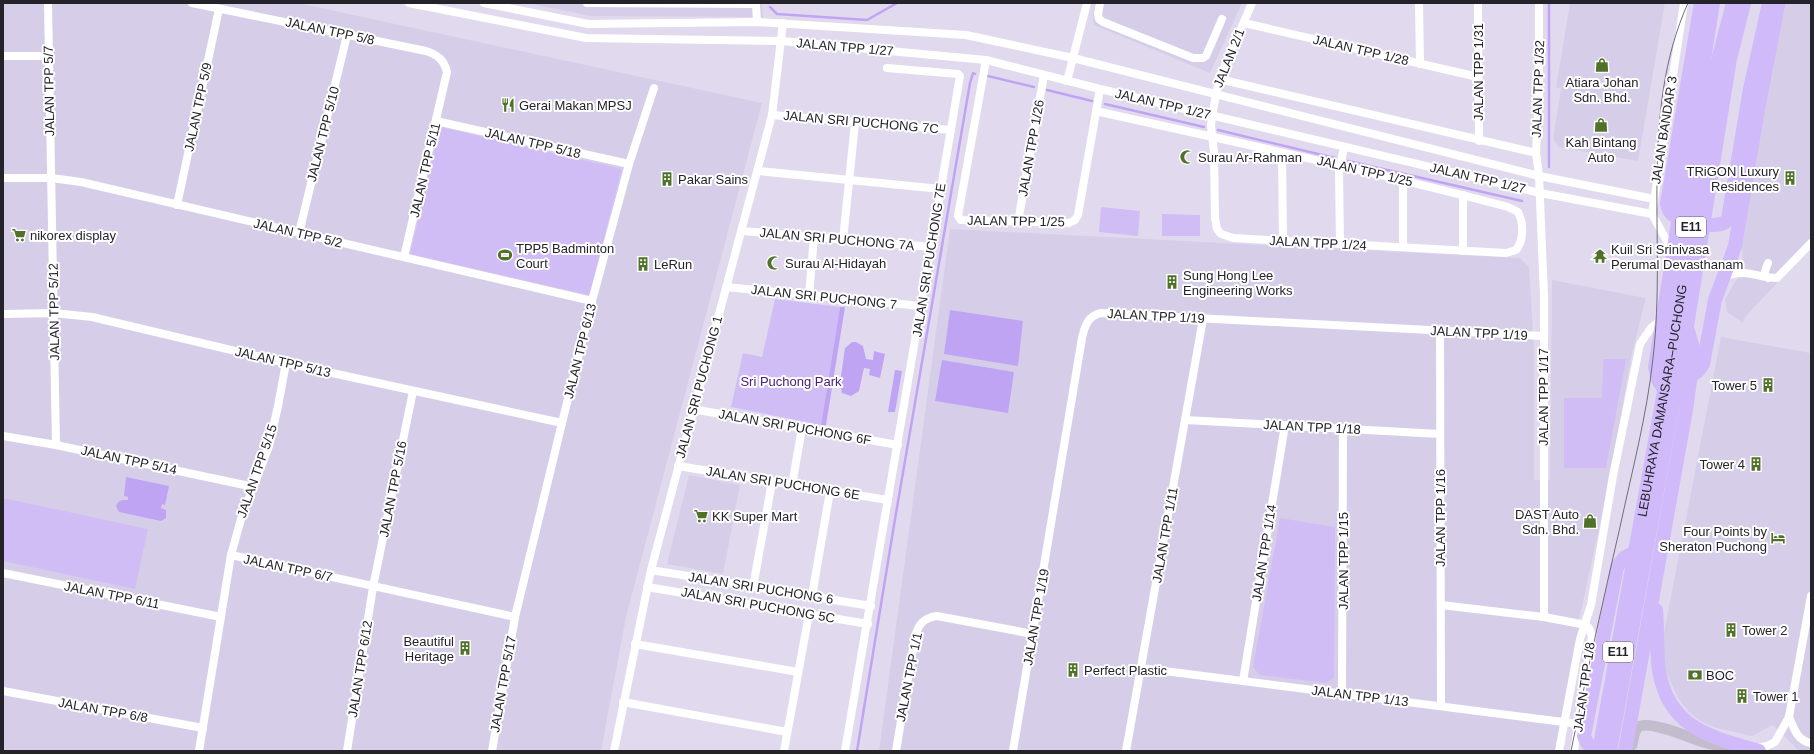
<svg xmlns="http://www.w3.org/2000/svg" width="1814" height="754" font-family="Arial,sans-serif">
  <style>
    .built { fill: #d6cee9 }
    .green { fill: #d0bdf5 }
    .water { fill: #c0a4f4 }
    .lines { fill: none; stroke-linecap: round; stroke-linejoin: round }
    .stream { stroke: #c0a4f4; stroke-width: 2.5 }
    .minor { stroke: #fff; stroke-width: 8 }
    .secondary { stroke: #c2bccd; stroke-width: 11 }
    .motorway { stroke: #d0baf9; stroke-width: 14 }
    .tram { stroke: #716d79; stroke-width: 1 }
    .labels { text-anchor: middle; dominant-baseline: central; stroke-width: 4; stroke-linejoin: round; paint-order: stroke }
    .shield { fill: #fff; stroke: #66656a; stroke-width: 1 }
    .shield-label { font-size: 12px; font-weight: bold; fill: #25232a }
    .street-label { font-size: 13px; fill: #25232a; stroke: #fff }
    .poi-label { font-size: 13px; fill: #25232a; stroke: #fff; text-anchor: start }
    .park-label { font-size: 13px; fill: #4a207b; stroke: #fff }
  </style>
  <rect width="100%" height="100%" fill="#e1daef"/>
  <g class="built">
    <polygon points="3,3 298,3 762,103 626,617 601,751 3,751"/>
    <polygon points="527,3 762,3 763,17 591,16"/>
    <polygon points="1096,3 1242,3 1210,73 1094,25 1093,13"/>
    <polygon points="1570,3 1665,3 1638,161 1559,147 1553,139 1561,89 1556,87"/>
    <polygon points="1782,3 1811,3 1811,247 1745,317 1743,323 1727,312 1725,299 1744,267 1740,236"/>
    <polygon points="950,229 1520,258 1529,267 1534,348 1534,480 1550,480 1552,280 1646,298 1631,358 1610,479 1579,620 1584,633 1562,751 879,751"/>
    <polygon points="1721,337 1811,353 1811,751 1799,751 1773,725 1752,736 1717,728 1700,721 1688,711 1678,698 1666,672 1662,643"/>
    <polygon points="689,475 740,485 723,574 667,564"/>
  </g>
  <g class="green">
    <polygon points="440,127 622,169 589,295 410,254"/>
    <polygon points="1101,207 1140,211 1138,236 1099,232"/>
    <polygon points="1162,214 1200,215 1200,236 1162,236"/>
    <polygon points="775,299 840,307 821,425 731,407 743,353 762,357"/>
    <polygon points="1603,359 1626,359 1606,468 1564,468 1564,398 1602,398"/>
    <polygon points="3,498 148,529 135,589 3,561"/>
    <polygon points="1280,518 1335,527 1334,678 1326,683 1260,675 1253,667"/>
  </g>
  <g class="water">
    <polygon points="840,307 845,307 826,425 821,425"/>
    <polygon points="950,310 1023,321 1018,366 944,354"/>
    <polygon points="852,342 856,342 863,346 866,359 873,360 874,351 885,354 880,378 869,375 870,369 864,368 859,391 851,396 842,393 840,383 845,348"/>
    <polygon points="942,360 1014,372 1008,413 935,401"/>
    <polygon points="895,370 902,371 895,412 888,412"/>
    <path d="M126,477l43,9 -4,19 -3,-1 -1,4 5,2v8l-5,3 -42,-9 -3,-6c2,-6 6,-6 12,-6v-3l-4,-1z"/>
  </g>
  <g class="lines">
    <g class="stream">
      <polyline points="770,7 777,14 867,20 897,3"/>
      <polyline points="988,76 1034,87"/>
      <polyline points="1047,90 1092,101"/>
      <polyline points="1105,104 1204,127"/>
      <polyline points="1218,130 1335,158"/>
      <polyline points="1348,161 1522,201"/>
      <polyline points="1549,167 1549,3"/>
      <polyline points="857,751 894,525 970,83 973,73 975,74"/>
    </g>
    <g class="minor">
      <polyline points="48,3 56,445"/>
      <path d="M192,3l234,48c12,4 18,9 21,21l-43,185"/>
      <polyline points="409,3 586,38 782,41 986,60 1100,89 1540,193 1652,214"/>
      <polyline points="484,3 588,24 757,22 966,35 1073,58 1539,176 1654,199"/>
      <polyline points="587,3 756,4 757,22"/>
      <polyline points="1100,3 1098,14 1099,19 1103,22 1193,58 1203,58 1206,56 1222,19"/>
      <polyline points="1419,3 1420,64"/>
      <polyline points="1478,3 1479,141"/>
      <polyline points="1539,3 1539,94 1536,153 1539,176 1544,296 1544,617"/>
      <polyline points="1244,23 1478,77"/>
      <polyline points="3,56 48,56"/>
      <polyline points="986,60 958,216 961,220 1069,223 1075,220 1078,215 1100,89"/>
      <polyline points="1219,79 1536,153"/>
      <polyline points="1067,81 1087,3"/>
      <path d="M1096,111c138,31 276,60 412,96l10,5c6,12 6,28 -2,38l-10,3 -273,-15 -12,-4 -4,-5 -2,-11 -1,-66 -3,-26 1,-10 7,-37 33,-76"/>
      <polyline points="772,115 951,130"/>
      <polyline points="436,121 629,164"/>
      <polyline points="1282,153 1283,241"/>
      <polyline points="758,171 941,189"/>
      <polyline points="3,178 51,178 81,182 592,301"/>
      <polyline points="1463,195 1463,251"/>
      <polyline points="177,205 219,9"/>
      <polyline points="1018,222 1044,75"/>
      <polyline points="742,231 932,247"/>
      <polyline points="299,233 347,35"/>
      <polyline points="843,240 855,123"/>
      <polyline points="1340,244 1339,172 1344,147"/>
      <polyline points="1403,247 1403,180"/>
      <polyline points="1673,252 1652,214 1684,3"/>
      <polyline points="1768,263 1764,274 1768,278"/>
      <path d="M1725,276c25,-8 30,2 52,2l34,-35"/>
      <polyline points="726,287 921,306"/>
      <polyline points="809,295 814,237"/>
      <polyline points="3,314 54,313 92,317 286,363 562,423"/>
      <polyline points="1440,331 1441,706"/>
      <polyline points="692,409 898,445"/>
      <polyline points="1185,420 1440,434"/>
      <polyline points="3,436 56,445 254,487"/>
      <polyline points="678,466 888,500"/>
      <polyline points="792,485 802,428"/>
      <polyline points="231,555 515,617"/>
      <polyline points="651,570 871,606"/>
      <polyline points="3,573 221,617"/>
      <polyline points="647,587 868,624"/>
      <polyline points="753,587 772,482"/>
      <polyline points="812,596 830,491"/>
      <polyline points="1441,605 1544,617 1586,625 1589,628 1592,636 1574,751"/>
      <polyline points="635,644 798,672"/>
      <polyline points="1141,668 1579,724"/>
      <polyline points="1243,681 1285,425"/>
      <polyline points="3,691 203,728"/>
      <polyline points="1342,693 1343,428"/>
      <polyline points="623,702 787,732"/>
      <path d="M1789,717c5,11 8,24 22,26"/>
      <polyline points="1754,749 1767,746 1775,742 1789,717 1811,596"/>
      <polyline points="199,751 231,555 241,519 269,446 278,406 286,363"/>
      <polyline points="347,751 373,587 413,391"/>
      <polyline points="492,751 515,617 562,423 592,301 629,164 654,88"/>
      <polyline points="614,751 651,570 772,115 783,23"/>
      <polyline points="784,751 809,614"/>
      <polyline points="845,751 960,76 958,74 887,68"/>
      <path d="M896,751l19,-114c3,-12 8,-19 22,-21l96,18"/>
      <path d="M1013,751l69,-413c3,-13 6,-22 19,-25l442,23"/>
      <polyline points="1126,751 1203,319"/>
      <polyline points="1559,751 1580,639 1591,605 1613,476 1640,344 1651,328 1662,319"/>
    </g>
    <path class="secondary" d="M1632,745c1,-6 2,-14 6,-18 10,-7 51,10 62,14 10,3 21,5 31,7"/>
    <g class="motorway">
      <path d="M1701,3l-34,201c1,5 2,8 6,11 9,7 49,16 55,4l22,-130 19,-86"/>
      <polyline points="1691,376 1698,371 1703,364 1715,300 1735,246 1757,115 1778,5"/>
      <polyline points="1664,389 1658,380 1655,367 1713,3"/>
      <path d="M1656,610c2,20 0,41 3,61 10,58 53,66 100,80"/>
      <polyline points="1594,751 1587,743 1584,736 1617,567 1624,558 1635,552"/>
      <path id="s1" d="M1599,751l73,-404 45,-283 16,-61"/>
      <polyline points="1610,751 1687,326 1730,59 1744,3"/>
      <polyline points="1625,751 1686,410 1694,352 1688,331"/>
    </g>
    <path class="tram" d="M1571,751c15,-75 32,-150 49,-224 12,-56 27,-112 33,-169 14,-117 -15,-244 35,-355"/>
  </g>
  <defs>
    <symbol id="shop-bare" viewBox="-9 -9 18 18"><path d="M-5-2.5h2.3a2.7 3.5 0 0 1 5.4 0H5L5.5 6h-11ZM-1.5-2.5h3a1.5 2.3 0 0 0-3 0Z" fill="#507128" stroke="#fff" stroke-width="2.5" paint-order="stroke"/></symbol>
    <symbol id="restaurant-bare" viewBox="-9 -9 18 18"><path d="M-5-6h1v4h1v-4h1v4h1v-4h1v5L-1.5 .5V6h-2V.5L-5-1ZM5-6V6H3V1.5H1.5Q1.5-4 5-6Z" fill="#507128" stroke="#fff" stroke-width="2.5" paint-order="stroke"/></symbol>
    <symbol id="mosque-bare" viewBox="-9 -9 18 18"><path d="M3.5-4.9A6 6 0 1 0 3.5 4.9A5 5 0 1 1 3.5-4.9Z" fill="#507128" stroke="#fff" stroke-width="2.5" paint-order="stroke"/></symbol>
    <symbol id="building-bare" viewBox="-9 -9 18 18"><path d="M-4-6H4V6H1V3H-1V6H-4ZM-2.5-4.3h1.7v1.8h-1.7ZM.8-4.3h1.7v1.8H.8ZM-2.5-1h1.7V.8h-1.7ZM.8-1h1.7V.8H.8Z" fill="#507128" stroke="#fff" stroke-width="2.5" paint-order="stroke"/></symbol>
    <symbol id="supermarket-bare" viewBox="-9 -9 18 18"><path d="M-6-5.5h2.5l.6 2H6L4.5 2H-2.5L-4.4-4H-6ZM-1.5 3.2a1.3 1.3 0 1 0 .1 0ZM3 3.2a1.3 1.3 0 1 0 .1 0Z" fill="#507128" stroke="#fff" stroke-width="2.5" paint-order="stroke"/></symbol>
    <symbol id="stadium-bare" viewBox="-9 -9 18 18"><path d="M0-5a6.5 5 0 1 0 0 10a6.5 5 0 1 0 0-10ZM-3.5-1.8h7v3.6h-7Z" fill="#507128" stroke="#fff" stroke-width="2.5" paint-order="stroke"/></symbol>
    <symbol id="temple-bare" viewBox="-9 -9 18 18"><path d="M0-6L5-2H3V0L6.5 2.5H4V6H1.5V3h-3V6H-4V2.5H-6.5L-3 0V-2H-5Z" fill="#507128" stroke="#fff" stroke-width="2.5" paint-order="stroke"/></symbol>
    <symbol id="hotel-bare" viewBox="-9 -9 18 18"><path d="M-6-4.5h1.5V1H6V5H4.5V3h-9V5H-6ZM-4 0a1.8 1.8 0 1 1 3.6 0ZM.5 0V-2.5h3Q6-2.5 6 0Z" fill="#507128" stroke="#fff" stroke-width="2.5" paint-order="stroke"/></symbol>
    <symbol id="bank-bare" viewBox="-9 -9 18 18"><path d="M-6-4H6V4H-6ZM0-2.3a2.3 2.3 0 1 0 0 4.6a2.3 2.3 0 1 0 0-4.6Z" fill="#507128" stroke="#fff" stroke-width="2.5" paint-order="stroke"/></symbol>
  </defs>
  <g fill-rule="evenodd">
    <use href="#shop-bare" x="1592" y="55" width="20" height="20"/>
    <use href="#restaurant-bare" x="498" y="95" width="20" height="20"/>
    <use href="#shop-bare" x="1591" y="115" width="20" height="20"/>
    <use href="#mosque-bare" x="1177" y="147" width="20" height="20"/>
    <use href="#building-bare" x="1780" y="168" width="20" height="20"/>
    <use href="#building-bare" x="657" y="169" width="20" height="20"/>
    <use href="#supermarket-bare" x="9" y="225" width="20" height="20"/>
    <use href="#stadium-bare" x="495" y="245" width="20" height="20"/>
    <use href="#temple-bare" x="1590" y="246" width="20" height="20"/>
    <use href="#mosque-bare" x="764" y="253" width="20" height="20"/>
    <use href="#building-bare" x="633" y="254" width="20" height="20"/>
    <use href="#building-bare" x="1162" y="272" width="20" height="20"/>
    <use href="#building-bare" x="1758" y="375" width="20" height="20"/>
    <use href="#building-bare" x="1746" y="454" width="20" height="20"/>
    <use href="#supermarket-bare" x="691" y="506" width="20" height="20"/>
    <use href="#shop-bare" x="1580" y="511" width="20" height="20"/>
    <use href="#hotel-bare" x="1768" y="528" width="20" height="20"/>
    <use href="#building-bare" x="1721" y="620" width="20" height="20"/>
    <use href="#building-bare" x="455" y="638" width="20" height="20"/>
    <use href="#building-bare" x="1063" y="660" width="20" height="20"/>
    <use href="#bank-bare" x="1685" y="665" width="20" height="20"/>
    <use href="#building-bare" x="1732" y="686" width="20" height="20"/>
  </g>
  <g class="labels">
    <g class="shield">
      <rect x="1676" y="217" width="30" height="20" rx="3"/>
      <rect x="1603" y="642" width="30" height="20" rx="3"/>
    </g>
    <g class="shield-label">
      <text x="1691" y="227">E11</text>
      <text x="1618" y="652">E11</text>
    </g>
    <g class="street-label">
      <text transform="translate(330 31) rotate(12)">JALAN TPP 5/8</text>
      <text transform="translate(845 47) rotate(5)">JALAN TPP 1/27</text>
      <text transform="translate(1361 50) rotate(13)">JALAN TPP 1/28</text>
      <text transform="translate(1229 58) rotate(-68)">JALAN 2/1</text>
      <text transform="translate(1478 72) rotate(-90)">JALAN TPP 1/31</text>
      <text transform="translate(1538 89) rotate(-88)">JALAN TPP 1/32</text>
      <text transform="translate(49 91) rotate(-91)">JALAN TPP 5/7</text>
      <text transform="translate(1163 104) rotate(13)">JALAN TPP 1/27</text>
      <text transform="translate(198 107) rotate(-78)">JALAN TPP 5/9</text>
      <text transform="translate(861 122) rotate(5)">JALAN SRI PUCHONG 7C</text>
      <text transform="translate(1664 130) rotate(-81)">JALAN BANDAR 3</text>
      <text transform="translate(323 134) rotate(-76)">JALAN TPP 5/10</text>
      <text transform="translate(533 143) rotate(13)">JALAN TPP 5/18</text>
      <text transform="translate(1031 148) rotate(-80)">JALAN TPP 1/26</text>
      <text transform="translate(425 170) rotate(-77)">JALAN TPP 5/11</text>
      <text transform="translate(1365 171) rotate(13)">JALAN TPP 1/25</text>
      <text transform="translate(1478 178) rotate(13)">JALAN TPP 1/27</text>
      <text transform="translate(1016 221) rotate(1)">JALAN TPP 1/25</text>
      <text transform="translate(298 233) rotate(13)">JALAN TPP 5/2</text>
      <text transform="translate(837 239) rotate(5)">JALAN SRI PUCHONG 7A</text>
      <text transform="translate(1318 243) rotate(3)">JALAN TPP 1/24</text>
      <text transform="translate(929 260) rotate(-81)">JALAN SRI PUCHONG 7E</text>
      <text transform="translate(824 297) rotate(6)">JALAN SRI PUCHONG 7</text>
      <text transform="translate(54 312) rotate(-91)">JALAN TPP 5/12</text>
      <text transform="translate(1156 316) rotate(3)">JALAN TPP 1/19</text>
      <text transform="translate(1479 333) rotate(3)">JALAN TPP 1/19</text>
      <text transform="translate(580 351) rotate(-76)">JALAN TPP 6/13</text>
      <text transform="translate(283 362) rotate(13)">JALAN TPP 5/13</text>
      <text transform="translate(699 387) rotate(-75)">JALAN SRI PUCHONG 1</text>
      <text transform="translate(1543 397) rotate(-90)">JALAN TPP 1/17</text>
      <text stroke="none"><textPath href="#s1" startOffset="356">LEBUHRAYA DAMANSARA–PUCHONG</textPath></text>
      <text transform="translate(795 427) rotate(10)">JALAN SRI PUCHONG 6F</text>
      <text transform="translate(1312 427) rotate(3)">JALAN TPP 1/18</text>
      <text transform="translate(129 460) rotate(12)">JALAN TPP 5/14</text>
      <text transform="translate(257 471) rotate(-71)">JALAN TPP 5/15</text>
      <text transform="translate(783 483) rotate(9)">JALAN SRI PUCHONG 6E</text>
      <text transform="translate(393 489) rotate(-79)">JALAN TPP 5/16</text>
      <text transform="translate(1440 518) rotate(-90)">JALAN TPP 1/16</text>
      <text transform="translate(1165 535) rotate(-80)">JALAN TPP 1/11</text>
      <text transform="translate(1264 553) rotate(-81)">JALAN TPP 1/14</text>
      <text transform="translate(1343 561) rotate(-90)">JALAN TPP 1/15</text>
      <text transform="translate(288 568) rotate(12)">JALAN TPP 6/7</text>
      <text transform="translate(761 588) rotate(9)">JALAN SRI PUCHONG 6</text>
      <text transform="translate(112 595) rotate(11)">JALAN TPP 6/11</text>
      <text transform="translate(758 605) rotate(10)">JALAN SRI PUCHONG 5C</text>
      <text transform="translate(1036 617) rotate(-80)">JALAN TPP 1/19</text>
      <text transform="translate(360 669) rotate(-81)">JALAN TPP 6/12</text>
      <text transform="translate(909 677) rotate(-79)">JALAN TPP 1/1</text>
      <text transform="translate(503 684) rotate(-80)">JALAN TPP 5/17</text>
      <text transform="translate(1584 687) rotate(-82)">JALAN TPP 1/8</text>
      <text transform="translate(1360 696) rotate(7)">JALAN TPP 1/13</text>
      <text transform="translate(103 710) rotate(10)">JALAN TPP 6/8</text>
    </g>
    <g class="poi-label">
      <text x="1602" y="82" text-anchor="middle">Atiara Johan<tspan x="1602" dy="15">Sdn. Bhd.</tspan></text>
      <text x="519" y="105">Gerai Makan MPSJ</text>
      <text x="1601" y="142" text-anchor="middle">Kah Bintang<tspan x="1601" dy="15">Auto</tspan></text>
      <text x="1198" y="157">Surau Ar-Rahman</text>
      <text x="1779" y="171" text-anchor="end">TRiGON Luxury<tspan x="1779" dy="15">Residences</tspan></text>
      <text x="678" y="179">Pakar Sains</text>
      <text x="30" y="235">nikorex display</text>
      <text x="516" y="248">TPP5 Badminton<tspan x="516" dy="15">Court</tspan></text>
      <text x="1611" y="249">Kuil Sri Srinivasa<tspan x="1611" dy="15">Perumal Devasthanam</tspan></text>
      <text x="785" y="263">Surau Al-Hidayah</text>
      <text x="654" y="264">LeRun</text>
      <text x="1183" y="275">Sung Hong Lee<tspan x="1183" dy="15">Engineering Works</tspan></text>
      <text x="1757" y="385" text-anchor="end">Tower 5</text>
      <text x="1745" y="464" text-anchor="end">Tower 4</text>
      <text x="1579" y="514" text-anchor="end">DAST Auto<tspan x="1579" dy="15">Sdn. Bhd.</tspan></text>
      <text x="712" y="516">KK Super Mart</text>
      <text x="1767" y="531" text-anchor="end">Four Points by<tspan x="1767" dy="15">Sheraton Puchong</tspan></text>
      <text x="1742" y="630">Tower 2</text>
      <text x="454" y="641" text-anchor="end">Beautiful<tspan x="454" dy="15">Heritage</tspan></text>
      <text x="1084" y="670">Perfect Plastic</text>
      <text x="1706" y="675">BOC</text>
      <text x="1753" y="696">Tower 1</text>
    </g>
    <g class="park-label">
      <text x="791" y="381">Sri Puchong Park</text>
    </g>
  </g>
  <rect width="1814" height="754" fill="none" stroke="#25232a" stroke-width="8"/>
</svg>
